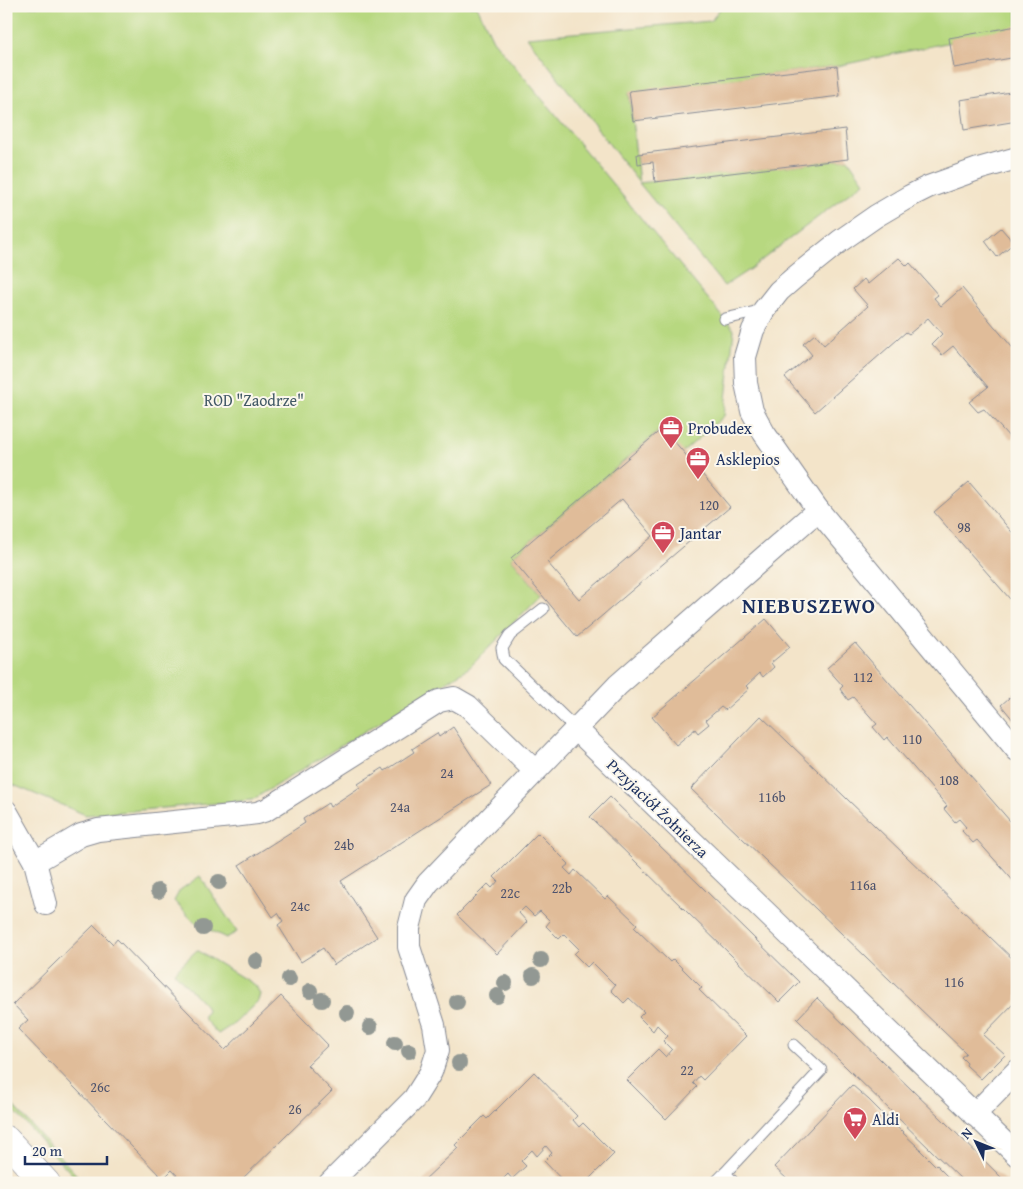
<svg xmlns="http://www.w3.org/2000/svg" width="1023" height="1189" font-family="'Gentium Book Plus',serif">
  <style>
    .green { fill: #b7d880; stroke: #69846f }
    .building { fill: #e0bc99; fill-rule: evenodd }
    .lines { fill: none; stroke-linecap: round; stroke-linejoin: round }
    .service-casing { stroke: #878a94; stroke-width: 13 }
    .minor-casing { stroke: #878a94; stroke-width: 24 }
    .tertiary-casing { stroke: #878a94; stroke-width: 29 }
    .service { stroke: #fff; stroke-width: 11 }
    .minor { stroke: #fff; stroke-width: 22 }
    .tertiary { stroke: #fff; stroke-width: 28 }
    .tree { fill: #929893 }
    .labels { text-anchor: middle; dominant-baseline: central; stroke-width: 4; stroke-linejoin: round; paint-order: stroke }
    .number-label { font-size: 14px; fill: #4c526d }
    .park-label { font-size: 16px; fill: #425966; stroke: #fbf7ec }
    .poi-label { font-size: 16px; fill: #1b2f5e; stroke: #fbf7ec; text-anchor: start }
    .street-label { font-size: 16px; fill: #1b2f5e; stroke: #fbf7ec }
    .district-label { font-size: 21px; font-weight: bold; letter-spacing: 1px; fill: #1b2f5e; stroke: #fbf7ec }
  </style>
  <rect width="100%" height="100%" fill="#fbf7ec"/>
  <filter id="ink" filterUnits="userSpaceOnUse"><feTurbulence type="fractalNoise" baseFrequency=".02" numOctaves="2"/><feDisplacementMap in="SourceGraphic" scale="10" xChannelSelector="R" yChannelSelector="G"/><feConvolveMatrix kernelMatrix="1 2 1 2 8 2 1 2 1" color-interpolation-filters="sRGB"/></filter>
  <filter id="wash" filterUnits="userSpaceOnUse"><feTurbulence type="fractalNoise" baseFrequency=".0096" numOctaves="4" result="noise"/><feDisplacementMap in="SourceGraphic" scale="20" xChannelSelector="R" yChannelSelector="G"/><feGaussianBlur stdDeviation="1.12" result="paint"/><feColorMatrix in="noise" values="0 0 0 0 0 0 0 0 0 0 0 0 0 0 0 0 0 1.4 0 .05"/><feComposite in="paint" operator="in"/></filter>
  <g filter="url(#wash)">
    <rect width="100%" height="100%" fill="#f3e4c9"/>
    <g class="green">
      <polygon points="6,6 477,6 493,40 734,330 724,416 683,452 659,431 511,558 541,595 470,667 252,800 86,815 6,782"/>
      <polygon points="722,6 1017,6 1017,28 837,66 629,92 639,183 848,159 864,182 750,269 724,286 639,183 527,37 711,21"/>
      <polygon points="200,876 237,932 226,938 194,922 174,901 180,890"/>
      <polygon points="197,950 256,986 260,994 258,1001 235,1023 218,1034 203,1018 207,1010 205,1005 174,972"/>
      <polygon points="6,1098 84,1183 80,1183 6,1102"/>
    </g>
    <g id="blocks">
      <g class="building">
        <polygon points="1017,26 1017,57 954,68 949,38"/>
        <polygon points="837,66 840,96 633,121 629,91"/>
        <polygon points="1017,91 1017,121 964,130 960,100"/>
        <polygon points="845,129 848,159 655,182 653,162 638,164 637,154"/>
        <polygon points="1001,228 1014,243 997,257 985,241"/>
        <polygon points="899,258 907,266 910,263 938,295 934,298 941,306 962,288 1017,353 1017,434 1011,439 984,409 978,412 969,402 988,387 953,346 942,355 932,344 942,334 928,318 909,334 906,332 815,412 785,377 812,355 803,344 815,334 824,345 868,306 853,289 864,279 868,284"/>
        <path d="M663,428l67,79 -153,130 -66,-79zM622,499l31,37 -74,63 -32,-37z"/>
        <polygon points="969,482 1017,538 1017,607 934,512"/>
        <polygon points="766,619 790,647 771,663 774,667 763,677 760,673 746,686 749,689 725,710 721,707 706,720 709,724 698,733 695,729 676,745 652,717"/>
        <polygon points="855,643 1017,829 1017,885 977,840 973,843 962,831 966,827 959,819 955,822 944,809 947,806 887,737 884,740 873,727 877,724 853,697 848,700 840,689 843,686 827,668"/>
        <polygon points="1017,691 1017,719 1014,721 1001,705"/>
        <polygon points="761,716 1017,963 1017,1000 983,1035 1005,1055 981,1079 966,1065 967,1063 961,1057 966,1053 691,789"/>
        <polygon points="453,727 491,785 341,881 377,937 334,965 323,948 301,962 278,925 283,921 278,913 273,917 239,865 305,823 303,819 328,803 330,807 360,787 358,784 383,768 385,771 414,752 412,749 437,733 439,737"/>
        <polygon points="610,797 799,982 779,1002 590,817"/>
        <polygon points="538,833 569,864 564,868 571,875 575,870 605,899 608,896 637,924 634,927 670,962 673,959 702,988 699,990 746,1036 703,1080 699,1076 693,1083 697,1087 666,1119 627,1080 658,1049 666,1057 672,1050 663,1041 668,1036 657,1025 653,1031 639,1017 644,1012 629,998 624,1003 611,990 615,985 592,962 587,967 574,954 579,949 564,934 559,939 546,926 550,921 540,911 534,916 525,907 519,913 527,922 497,954 457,915 488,884 492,888 498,881 494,877"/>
        <polygon points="94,925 113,944 117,939 225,1050 281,996 328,1045 307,1065 332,1091 238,1183 184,1183 172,1170 163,1179 18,1029 28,1020 13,1004"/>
        <polygon points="817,998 944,1121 1007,1183 965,1183 896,1116 797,1019"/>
        <polygon points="534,1072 577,1116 573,1120 579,1127 583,1123 614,1154 585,1183 565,1183 544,1161 552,1153 546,1146 537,1156 532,1150 521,1161 526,1166 512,1179 508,1174 499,1183 417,1183 419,1180 422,1182 458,1148 455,1145 484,1116 487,1119"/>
        <polygon points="852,1085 869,1100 884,1115 884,1114 887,1116 886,1117 901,1131 902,1130 904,1132 903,1133 918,1147 921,1149 920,1150 936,1166 937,1165 939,1167 938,1167 954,1183 786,1183 788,1180 774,1167"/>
      </g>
    </g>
  </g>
  <g filter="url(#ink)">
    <use href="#blocks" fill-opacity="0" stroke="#878a94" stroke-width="1"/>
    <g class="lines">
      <defs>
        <g id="service">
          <polyline points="725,319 764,310"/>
          <polyline points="543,609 510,635 502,648 504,659 576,729"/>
          <polyline points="715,1183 725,1173"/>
          <polyline points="734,1183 725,1173 821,1070 794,1045"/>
        </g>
        <g id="minor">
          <polyline points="1017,158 978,169 928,187 910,196 876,216 840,241 794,278 779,291 764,310 753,330 745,357 746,383 752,411 764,433 818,510 618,685 576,729 1017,1155"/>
          <polyline points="818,510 1017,750"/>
          <polyline points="6,811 35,862 46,904"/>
          <polyline points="35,862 81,835 98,830 241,815 257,813 266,810 439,701 454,698 468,706 535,771"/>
          <polyline points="974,1115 1017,1071"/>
          <polyline points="330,1183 414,1099 431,1072 438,1050 434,1025 409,947 409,928 416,900 428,883 576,729"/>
        </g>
        <polyline id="tertiary" points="6,1140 46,1183"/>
      </defs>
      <use href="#service" class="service-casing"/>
      <use href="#minor" class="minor-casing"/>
      <use href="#tertiary" class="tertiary-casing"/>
      <use href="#service" class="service"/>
      <use href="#minor" class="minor"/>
      <use href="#tertiary" class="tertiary"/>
    </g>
    <g class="tree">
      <circle cx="219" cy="882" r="8"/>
      <circle cx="158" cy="891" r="8"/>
      <circle cx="203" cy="928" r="8"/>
      <circle cx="541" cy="960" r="8"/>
      <circle cx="256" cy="961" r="8"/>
      <circle cx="533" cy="976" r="8"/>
      <circle cx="289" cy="979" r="8"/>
      <circle cx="505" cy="983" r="8"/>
      <circle cx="310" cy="991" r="8"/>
      <circle cx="497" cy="996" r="8"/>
      <circle cx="322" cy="1000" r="8"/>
      <circle cx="457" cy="1002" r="8"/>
      <circle cx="347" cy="1013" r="8"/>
      <circle cx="370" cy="1027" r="8"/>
      <circle cx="395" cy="1043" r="8"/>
      <circle cx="409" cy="1051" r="8"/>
      <circle cx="459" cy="1063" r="8"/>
    </g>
  </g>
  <defs>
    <symbol id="office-pin" viewBox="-11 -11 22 30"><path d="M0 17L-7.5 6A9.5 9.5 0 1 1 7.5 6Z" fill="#d1495b" stroke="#fbf7ec"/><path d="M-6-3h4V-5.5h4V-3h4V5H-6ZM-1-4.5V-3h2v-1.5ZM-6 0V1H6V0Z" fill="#fff"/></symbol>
    <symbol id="supermarket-pin" viewBox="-11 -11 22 30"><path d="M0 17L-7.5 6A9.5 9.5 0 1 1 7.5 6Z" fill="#d1495b" stroke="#fbf7ec"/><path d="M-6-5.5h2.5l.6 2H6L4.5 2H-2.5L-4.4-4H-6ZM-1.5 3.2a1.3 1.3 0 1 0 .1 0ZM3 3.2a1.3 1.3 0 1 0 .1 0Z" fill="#fff"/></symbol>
  </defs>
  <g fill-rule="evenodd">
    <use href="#office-pin" x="657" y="414" width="28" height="38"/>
    <use href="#office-pin" x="684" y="445" width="28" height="38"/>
    <use href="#office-pin" x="649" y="519" width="28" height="38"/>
    <use href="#supermarket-pin" x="841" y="1105" width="28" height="38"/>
  </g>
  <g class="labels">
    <g class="number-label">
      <text x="709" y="505">120</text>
      <text x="964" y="527">98</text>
      <text x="863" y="677">112</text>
      <text x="912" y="739">110</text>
      <text x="447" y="773">24</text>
      <text x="949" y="780">108</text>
      <text x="772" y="797">116b</text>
      <text x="400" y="807">24a</text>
      <text x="344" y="845">24b</text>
      <text x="863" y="885">116a</text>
      <text x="562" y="888">22b</text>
      <text x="510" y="893">22c</text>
      <text x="300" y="906">24c</text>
      <text x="954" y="982">116</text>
      <text x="687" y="1070">22</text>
      <text x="100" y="1087">26c</text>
      <text x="295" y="1109">26</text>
    </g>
    <g class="park-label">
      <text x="254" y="400">ROD "Zaodrze"</text>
    </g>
    <g class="poi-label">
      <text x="688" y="428">Probudex</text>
      <text x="716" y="459">Asklepios</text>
      <text x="680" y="533">Jantar</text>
      <text x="872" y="1119">Aldi</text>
    </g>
    <g class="street-label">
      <text transform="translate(658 808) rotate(44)">Przyjaciół Żołnierza</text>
    </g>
    <g class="district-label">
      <text x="809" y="605">NIEBUSZEWO</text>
    </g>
  </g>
  <rect width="1023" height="1189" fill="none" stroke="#fbf7ec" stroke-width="25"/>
  <g transform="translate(976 1142) rotate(313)" stroke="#fbf7ec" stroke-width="4" paint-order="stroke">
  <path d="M0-4L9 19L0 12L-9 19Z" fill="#1b2f5e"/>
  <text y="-8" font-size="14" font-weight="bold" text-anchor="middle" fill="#1b2f5e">N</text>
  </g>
  <path d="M25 1156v8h82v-8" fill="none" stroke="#1b2f5e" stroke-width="2.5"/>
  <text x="32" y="1156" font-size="15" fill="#1b2f5e" stroke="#fbf7ec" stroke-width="4" paint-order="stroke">20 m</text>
</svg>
